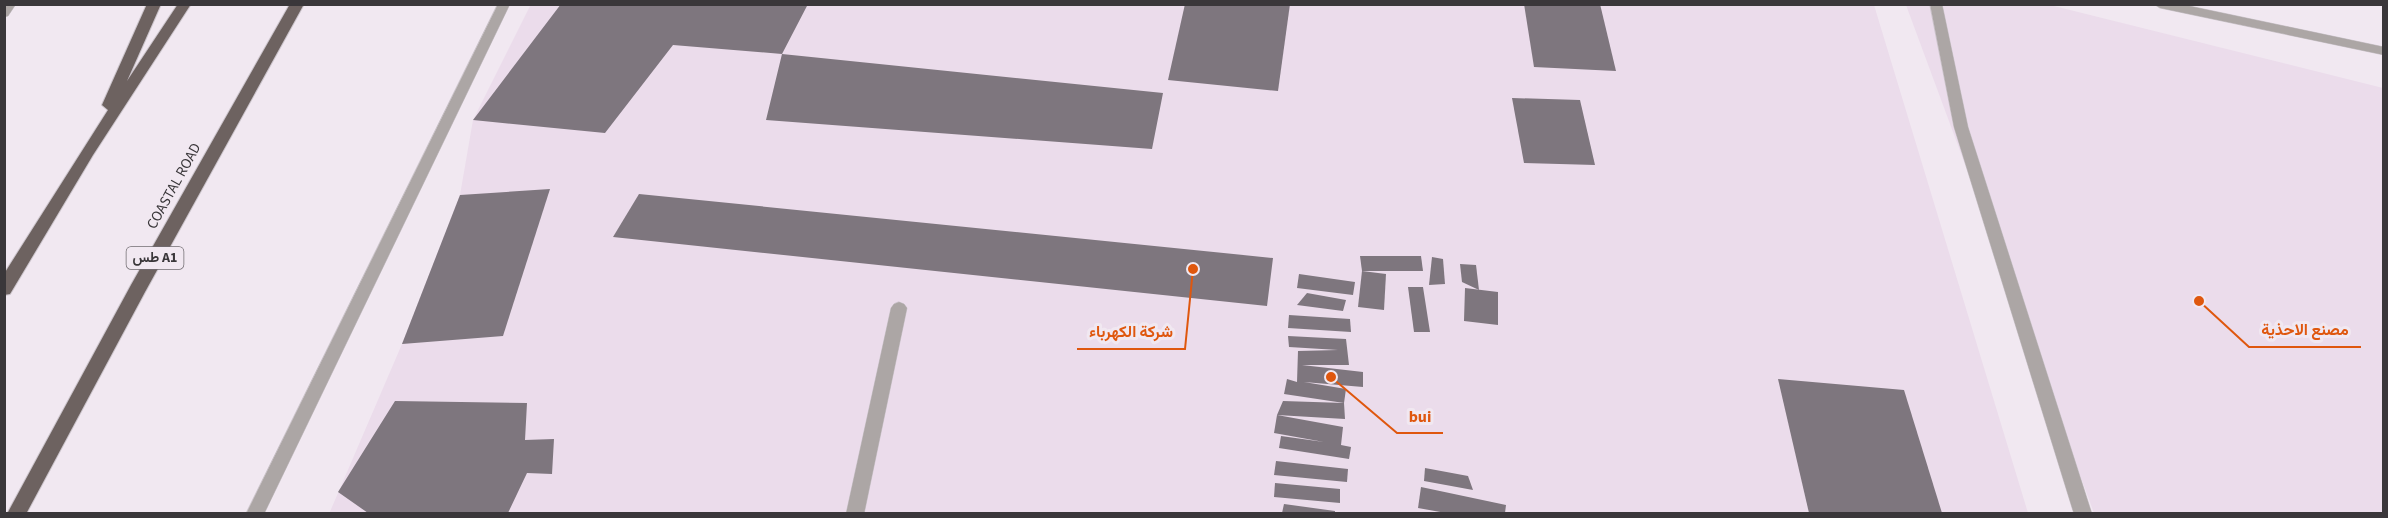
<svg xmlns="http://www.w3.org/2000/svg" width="2388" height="518" font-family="'Source Sans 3',Vazirmatn,sans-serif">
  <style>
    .built { fill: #ebdceb }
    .building { fill: #7e767e }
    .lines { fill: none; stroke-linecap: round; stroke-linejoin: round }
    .service-casing { stroke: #ccc5cc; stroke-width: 1 }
    .minor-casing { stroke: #ccc5cc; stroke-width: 1 }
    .tertiary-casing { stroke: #ccc5cc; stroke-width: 1 }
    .trunk-casing { stroke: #ccc5cc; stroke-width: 2 }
    .service { fill: #aca6a5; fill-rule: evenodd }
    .minor { fill: #aca6a5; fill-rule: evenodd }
    .tertiary { fill: #aca6a5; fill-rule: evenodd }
    .trunk { fill: #6d6260; fill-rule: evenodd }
    .labels { text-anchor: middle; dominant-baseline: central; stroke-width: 6; stroke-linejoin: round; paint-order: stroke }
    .shield { fill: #f1e8f1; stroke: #716c71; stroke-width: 1.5 }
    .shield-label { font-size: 14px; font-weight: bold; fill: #3a373a }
    .street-label { font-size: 15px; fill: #3a373a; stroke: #f1e8f1 }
    .leader { fill: none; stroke: #df570e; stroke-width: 2 }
    .callout-dot { fill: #df570e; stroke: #f1e8f1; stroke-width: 2 }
    .callout-label { font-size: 16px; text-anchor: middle; font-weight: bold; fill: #df570e; stroke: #f1e8f1; stroke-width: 6; stroke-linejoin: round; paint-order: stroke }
  </style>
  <rect width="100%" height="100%" fill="#f1e8f1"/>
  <g class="built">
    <polygon points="531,4 1874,5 2028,513 329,514 402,344 460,195 473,120"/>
    <polygon points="1906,5 2050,5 2383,88 2383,513 2094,513"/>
  </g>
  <g class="building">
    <polygon points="561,4 808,4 782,54 1163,93 1152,149 766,120 782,54 673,45 605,133 473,120"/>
    <polygon points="1185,4 1290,4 1278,91 1168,80"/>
    <polygon points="1524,4 1600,4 1616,71 1534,67"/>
    <polygon points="1512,98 1580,100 1595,165 1524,163"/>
    <polygon points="550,189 503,336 402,344 460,195"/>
    <polygon points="639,194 1273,258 1267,306 613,237"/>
    <polygon points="1360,256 1421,256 1423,271 1362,271"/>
    <polygon points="1432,257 1443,259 1445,284 1429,285"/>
    <polygon points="1460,264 1476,265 1479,290 1462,282"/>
    <polygon points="1362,271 1386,274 1384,310 1358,307"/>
    <polygon points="1299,274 1355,282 1353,295 1297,288"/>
    <polygon points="1408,287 1423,287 1430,332 1414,332"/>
    <polygon points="1465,288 1498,292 1498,325 1464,321"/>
    <polygon points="1307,293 1346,300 1343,311 1297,305"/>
    <polygon points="1289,315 1350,319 1351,332 1288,328"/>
    <polygon points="1288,336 1346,339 1349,365 1302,365 1363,372 1363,387 1304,382 1346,389 1344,403 1284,394 1287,379 1297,382 1298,351 1338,350 1289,347"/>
    <polygon points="1778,379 1904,390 1942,513 1809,513"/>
    <polygon points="395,401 527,403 525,440 554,439 552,474 527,473 508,513 368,513 338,492"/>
    <polygon points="1283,401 1344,403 1345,419 1277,415 1343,427 1341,445 1351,447 1349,459 1279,448 1281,436 1324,442 1274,433 1277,415"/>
    <polygon points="1276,461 1348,469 1347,482 1274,475"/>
    <polygon points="1425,468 1468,476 1473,490 1424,481"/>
    <polygon points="1275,483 1340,489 1340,503 1274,497"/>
    <polygon points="1421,487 1506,505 1505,513 1446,513 1418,508"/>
    <polygon points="1284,504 1335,511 1335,513 1282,513"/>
  </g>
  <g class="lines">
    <defs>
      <g id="service">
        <polygon points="1930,4 1942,4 1968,127 2092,514 2074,514 1954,127"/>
        <polygon points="899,302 904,304 907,308 864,514 846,514 891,308 894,304"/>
      </g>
      <g id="minor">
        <polygon points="498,4 510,4 264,514 246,514"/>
        <polygon points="2154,4 2180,4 2384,47 2384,55 2160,8"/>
      </g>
      <polygon id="tertiary" points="4,4 16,4 8,16 4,17"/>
      <g id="trunk">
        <polygon points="147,4 161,4 127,81 178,4 191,4 93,155 10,294 4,295 4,274 108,110 102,105"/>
        <polygon points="290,4 304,4 145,292 26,514 7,514 131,285"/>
      </g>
    </defs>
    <use href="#service" class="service-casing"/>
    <use href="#minor" class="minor-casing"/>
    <use href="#tertiary" class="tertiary-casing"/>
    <use href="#trunk" class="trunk-casing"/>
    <use href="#service" class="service"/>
    <use href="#minor" class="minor"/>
    <use href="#tertiary" class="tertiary"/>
    <use href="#trunk" class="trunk"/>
  </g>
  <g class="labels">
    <rect class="shield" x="126.5" y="247" width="57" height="22" rx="4.5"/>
    <g class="shield-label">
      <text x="155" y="258">طس A1</text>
    </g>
    <g class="street-label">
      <text transform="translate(174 186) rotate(-61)">COASTAL ROAD</text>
    </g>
  </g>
  <path class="leader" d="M2199 301L2249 347H2361M1193 269L1185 349H1077M1331 377L1397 433H1443"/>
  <g class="callout-dot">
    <circle cx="2199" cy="301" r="6"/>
    <circle cx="1193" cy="269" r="6"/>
    <circle cx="1331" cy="377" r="6"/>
  </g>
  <g class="callout-label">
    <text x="2305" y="335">مصنع الاحذية</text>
    <text x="1131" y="337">شركة الكهرباء</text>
    <text x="1420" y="422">bui</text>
  </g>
  <rect width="2388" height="518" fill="none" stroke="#3a373a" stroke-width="12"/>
</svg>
